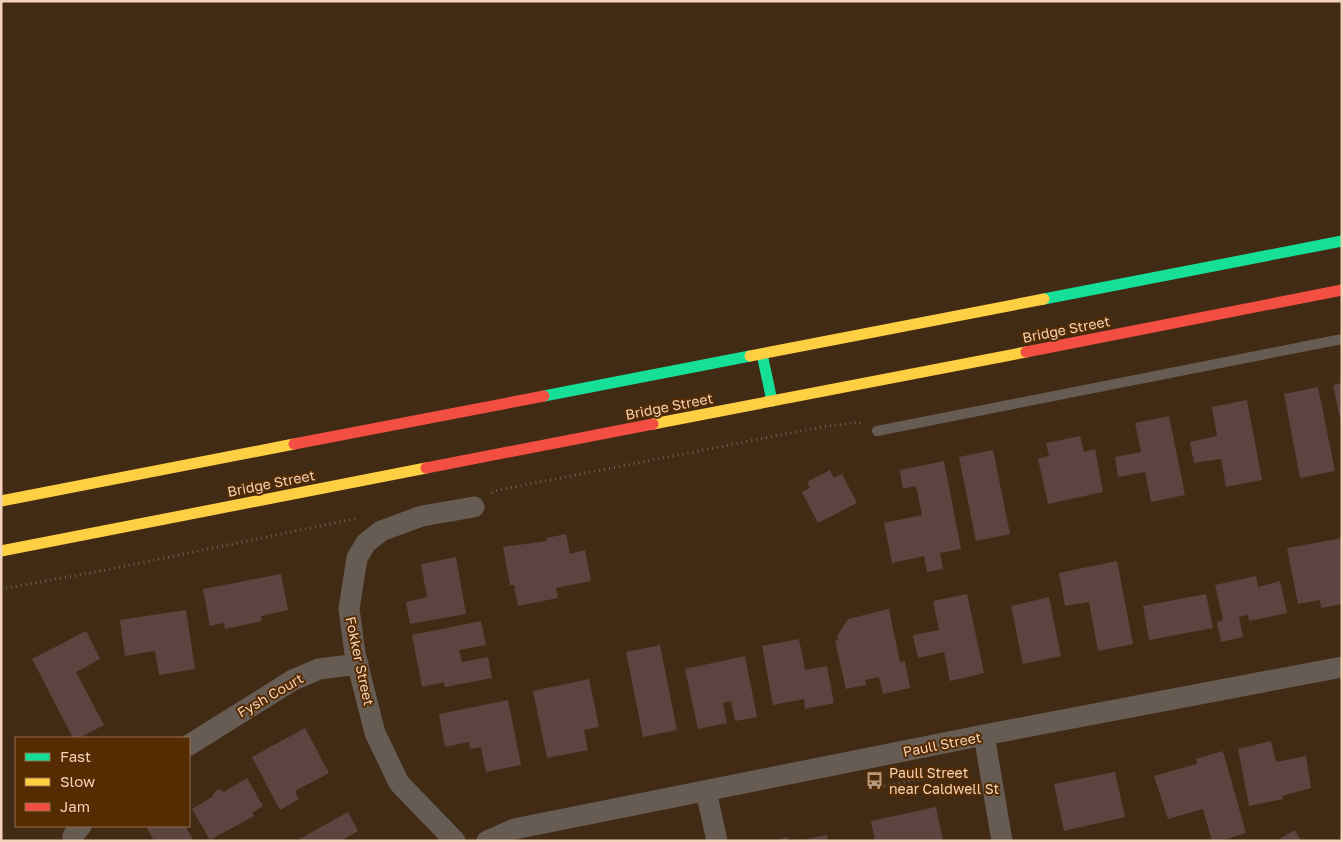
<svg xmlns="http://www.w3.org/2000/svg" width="1343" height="842" font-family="'Golos Text',sans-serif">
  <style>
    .building { fill: #5c4440 }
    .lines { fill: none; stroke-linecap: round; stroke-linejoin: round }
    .path { stroke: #6f6257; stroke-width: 3; stroke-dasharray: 1 4; stroke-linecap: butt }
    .lane { stroke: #675c53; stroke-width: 10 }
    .street { stroke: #675c53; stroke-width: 21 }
    .fast { stroke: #16e098; stroke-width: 11 }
    .slow { stroke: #ffcf43; stroke-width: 11 }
    .jam { stroke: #f24e42; stroke-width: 11 }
    .labels { text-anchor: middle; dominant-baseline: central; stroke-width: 4; stroke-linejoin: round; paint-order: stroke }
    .street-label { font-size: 14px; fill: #f3d2ba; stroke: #552b02 }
    .poi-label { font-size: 14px; fill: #f3d2ba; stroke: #552b02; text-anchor: start }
  </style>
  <rect width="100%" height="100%" fill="#422b15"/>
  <g class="building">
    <polygon points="1342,383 1342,417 1340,418 1333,385"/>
    <polygon points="1318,387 1335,471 1300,478 1284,394"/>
    <polygon points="1247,400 1262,480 1226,487 1221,459 1194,463 1190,442 1217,436 1212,407"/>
    <polygon points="1169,416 1185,495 1151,502 1145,472 1118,477 1115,457 1141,452 1135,423"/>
    <polygon points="1080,436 1084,452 1095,449 1103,492 1048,504 1038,459 1049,456 1046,443"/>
    <polygon points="993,450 1010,534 976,541 959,457"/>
    <polygon points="944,461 961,549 940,553 943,569 927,572 924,556 892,563 884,523 922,515 916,486 903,489 900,470"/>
    <polygon points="830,470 834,478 842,474 857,503 818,523 802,492 810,488 807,482"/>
    <polygon points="566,534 570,554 585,550 591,581 556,588 558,598 518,606 514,585 510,585 503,547 547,541 546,538"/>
    <polygon points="1342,538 1342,604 1321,608 1320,600 1298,604 1287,548"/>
    <polygon points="456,557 466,614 410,624 406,602 427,597 421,564"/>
    <polygon points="1117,561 1133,644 1098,651 1089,602 1065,606 1059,573"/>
    <polygon points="281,574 288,610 261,616 262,621 225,629 224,623 210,626 203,589"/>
    <polygon points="1256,576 1258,587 1280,581 1287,613 1249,621 1248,615 1239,617 1243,637 1221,642 1217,622 1223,620 1215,585"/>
    <polygon points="967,594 984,673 950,681 944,652 918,658 913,635 939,630 933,601"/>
    <polygon points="1206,594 1213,628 1149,640 1143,606"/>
    <polygon points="1049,597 1061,656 1023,664 1011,606"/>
    <polygon points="889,609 900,662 905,661 910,688 883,694 879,677 865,680 866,685 846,689 835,641 838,640 837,636 848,619"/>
    <polygon points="186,610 195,669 159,675 155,651 125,656 120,620"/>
    <polygon points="481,621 486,645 459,650 462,662 488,657 492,678 445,687 444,682 422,687 412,635"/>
    <polygon points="86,631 100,659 76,672 104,725 79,738 73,738 32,659"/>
    <polygon points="799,639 805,670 827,666 834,703 805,709 804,699 773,705 762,646"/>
    <polygon points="660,645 677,730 643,737 626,652"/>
    <polygon points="745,656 757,717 735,721 731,701 723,703 727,723 698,729 685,669"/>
    <polygon points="589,679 599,727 584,730 588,750 547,758 533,691"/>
    <polygon points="508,700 521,765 486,772 481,747 470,749 469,742 445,747 439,714"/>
    <polygon points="305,728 329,773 295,791 299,799 280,810 252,757"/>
    <polygon points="1271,741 1276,762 1306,756 1311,788 1282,796 1283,799 1249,806 1238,749"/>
    <polygon points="1223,751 1246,833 1219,841 1212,841 1203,809 1168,819 1154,776 1197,764 1196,759"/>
    <polygon points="1115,772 1125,817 1064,831 1054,784"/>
    <polygon points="247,778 263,806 252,813 254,816 210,840 192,809 212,797 214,793 218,789 224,792"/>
    <polygon points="936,807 943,841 875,841 871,821"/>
    <polygon points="348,812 358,831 344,839 345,841 296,841"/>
    <polygon points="150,826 185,826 194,841 154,841 147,828"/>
    <polygon points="1295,830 1301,841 1276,841"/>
    <polygon points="827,835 828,841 802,841 802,840"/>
    <polygon points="787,837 788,841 776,841 776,840"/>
  </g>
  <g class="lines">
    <g class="path">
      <polyline points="492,493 494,491 816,428 857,422 863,424"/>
      <polyline points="1,589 106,570 359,518"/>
      <polyline points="879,787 967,770"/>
    </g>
    <polyline class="lane" points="877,431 1342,339"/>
    <g class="street">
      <polyline points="984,735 1002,841"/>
      <polyline points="189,745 293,680 319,669 358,664"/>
      <polyline points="706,791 717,841"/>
      <polyline points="73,836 81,826"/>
      <polyline points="455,841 399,783 375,733 355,654 349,609 357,558 366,543 381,531 422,516 474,507"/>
      <polyline points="487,841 514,829 984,735 1342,667"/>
    </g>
    <g class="fast">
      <polyline points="1044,299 1342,241"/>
      <polyline points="762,354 772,401"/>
      <polyline points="544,396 750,356"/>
    </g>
    <g class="slow">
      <polyline points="750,356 1044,299"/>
      <polyline points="653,424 1026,352"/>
      <polyline points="1,501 294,444"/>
      <polyline points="1,551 426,468"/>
    </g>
    <g class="jam">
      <polyline points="1026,352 1342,290"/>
      <polyline points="294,444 544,396"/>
      <polyline points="426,468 653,424"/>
    </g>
  </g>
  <defs>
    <symbol id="bus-bare" viewBox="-9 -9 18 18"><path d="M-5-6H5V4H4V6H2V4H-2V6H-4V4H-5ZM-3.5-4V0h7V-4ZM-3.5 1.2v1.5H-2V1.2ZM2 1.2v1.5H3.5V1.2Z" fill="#b59880" stroke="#552b02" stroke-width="2.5" paint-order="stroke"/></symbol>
  </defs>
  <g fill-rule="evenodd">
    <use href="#bus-bare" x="862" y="768" width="25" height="25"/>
  </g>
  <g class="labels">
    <g class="street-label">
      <text transform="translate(1066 329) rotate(-11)">Bridge Street</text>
      <text transform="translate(669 406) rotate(-11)">Bridge Street</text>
      <text transform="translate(271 483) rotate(-11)">Bridge Street</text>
      <text transform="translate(360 661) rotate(78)">Fokker Street</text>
      <text transform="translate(270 695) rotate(-30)">Fysh Court</text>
      <text transform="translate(942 744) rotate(-11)">Paull Street</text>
    </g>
    <g class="poi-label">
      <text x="889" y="772">Paull Street<tspan x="889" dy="16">near Caldwell St</tspan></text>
    </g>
  </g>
  <rect width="1343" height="842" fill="none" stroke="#f3d2ba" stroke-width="5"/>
  <rect x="15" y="737" width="175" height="90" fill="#552b02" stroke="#946e4c"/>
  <rect x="25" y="753" width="25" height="8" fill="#16e098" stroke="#946e4c"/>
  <text x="60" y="762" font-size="15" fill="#f3d2ba">Fast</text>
  <rect x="25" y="778" width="25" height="8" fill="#ffcf43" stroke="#946e4c"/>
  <text x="60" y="787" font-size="15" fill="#f3d2ba">Slow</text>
  <rect x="25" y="803" width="25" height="8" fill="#f24e42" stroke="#946e4c"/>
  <text x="60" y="812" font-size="15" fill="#f3d2ba">Jam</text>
</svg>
